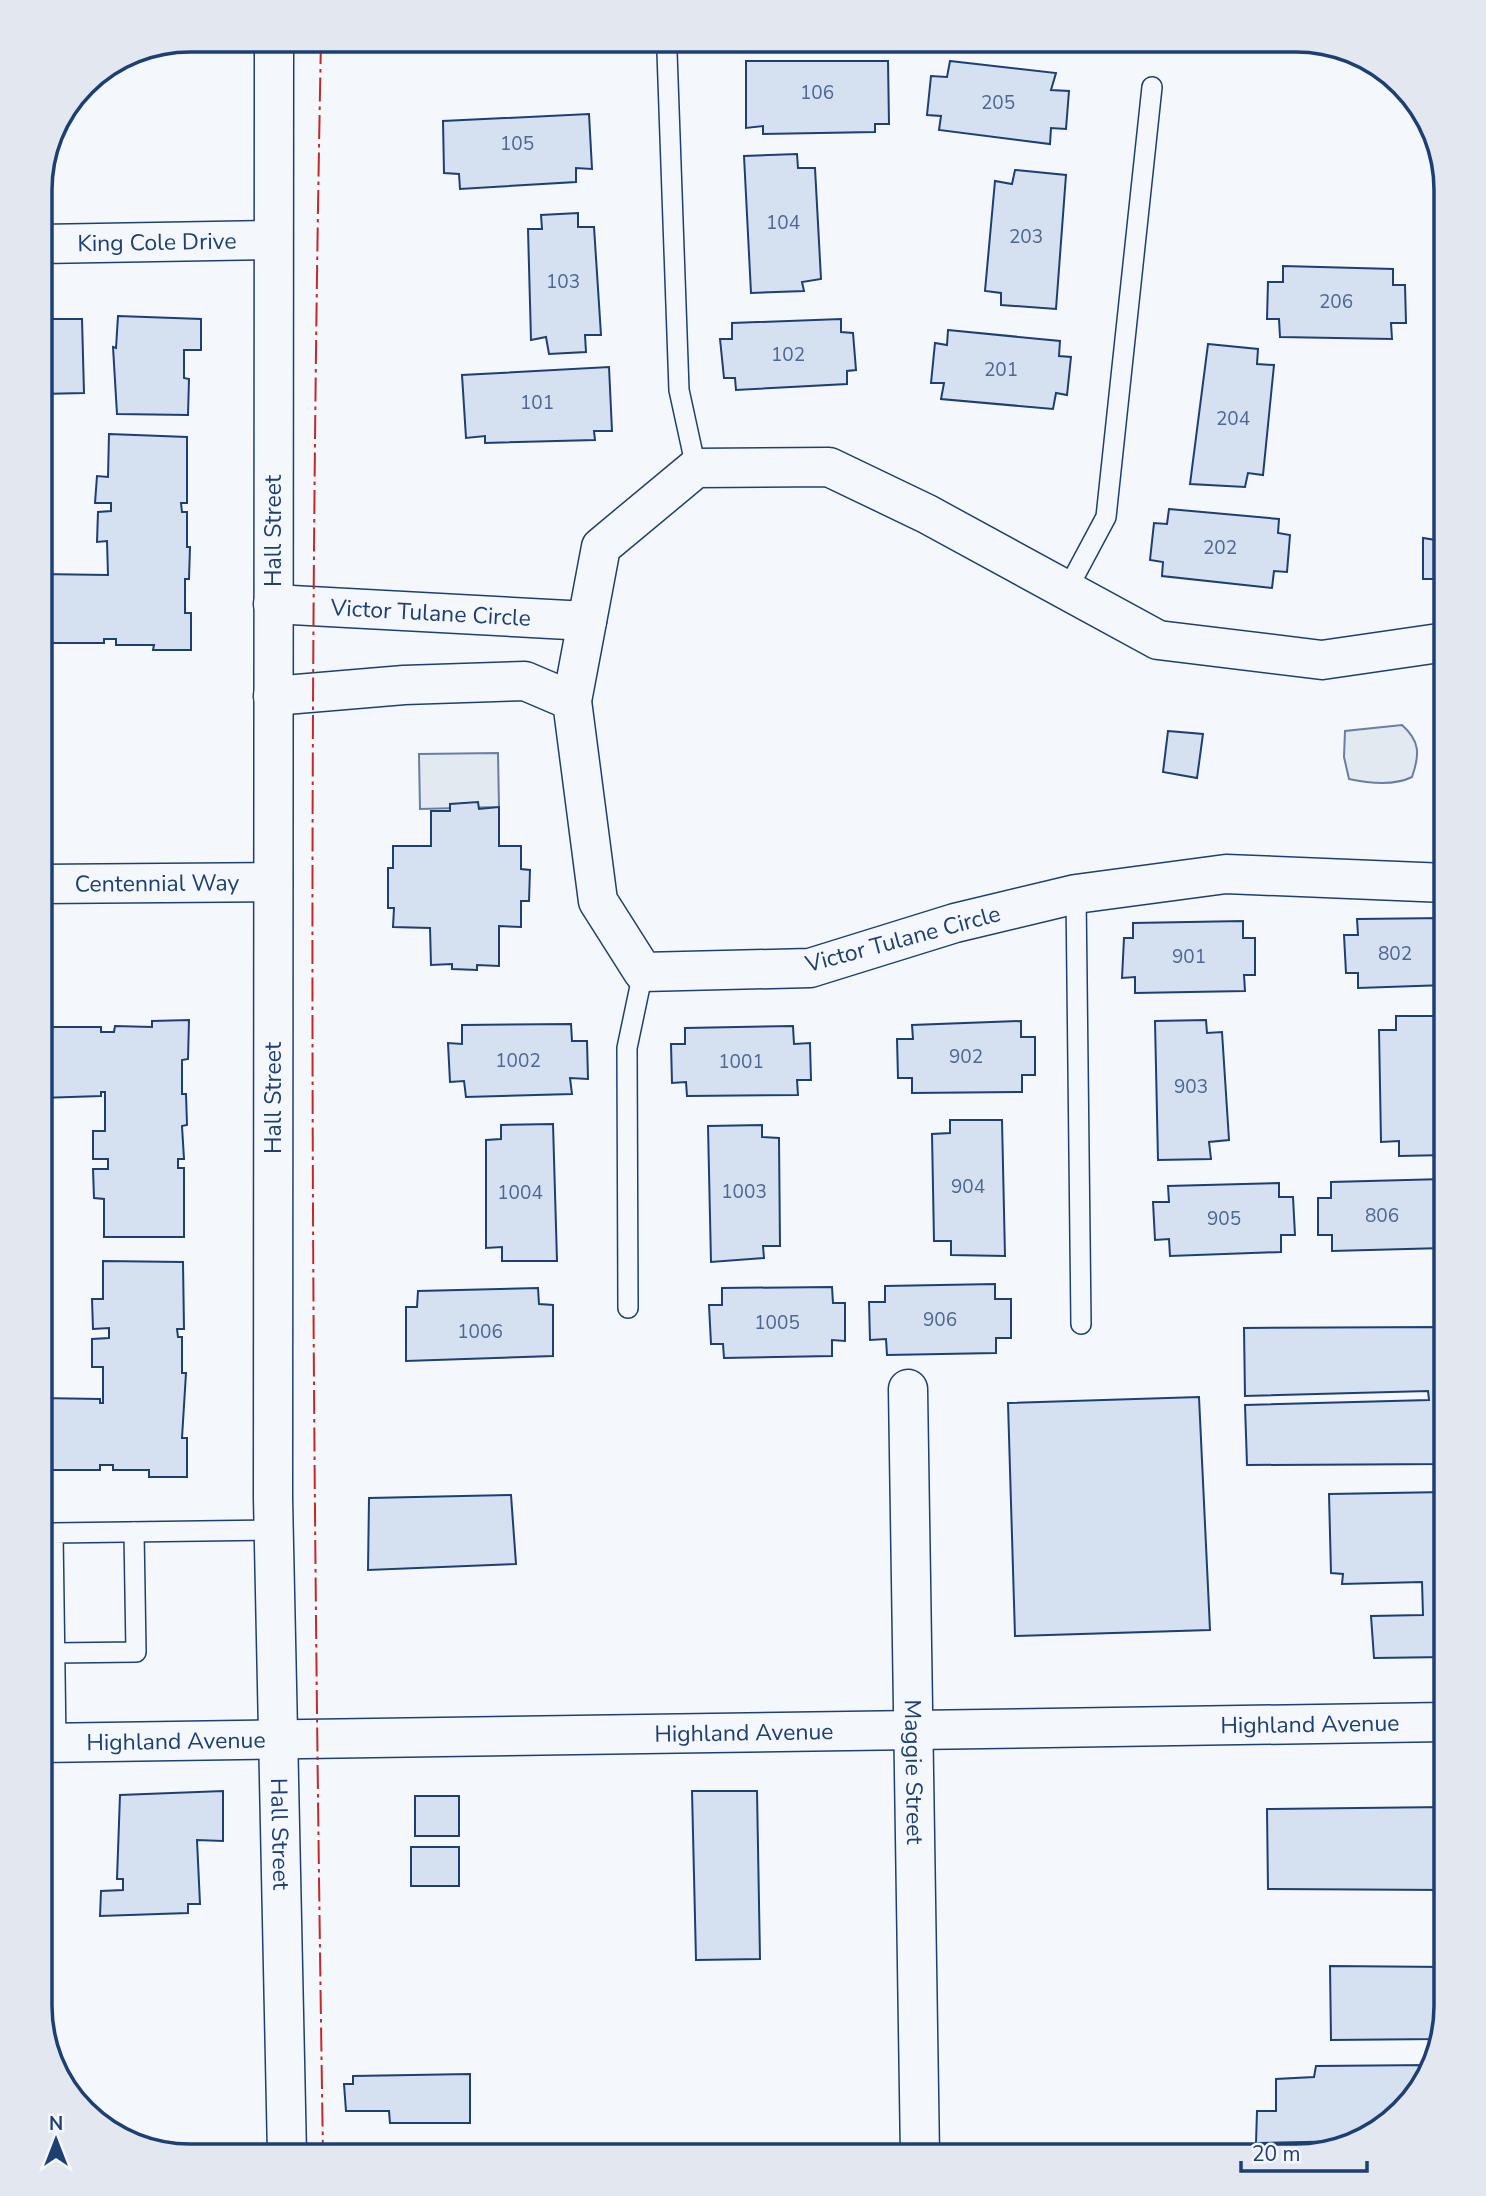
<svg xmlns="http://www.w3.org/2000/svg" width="1486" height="2196" font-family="'Nunito Sans',sans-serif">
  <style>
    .green { fill: #e3e9f0; stroke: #687fa3; stroke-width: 2 }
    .building { fill: #d5e0f0; stroke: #1d3f73; stroke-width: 2 }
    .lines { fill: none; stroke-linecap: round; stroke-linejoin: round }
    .lane-casing { stroke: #1d3f73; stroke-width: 22 }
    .street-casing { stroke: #1d3f73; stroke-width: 41 }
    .secondary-casing { stroke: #1d3f73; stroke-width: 41 }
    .lane { stroke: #f4f7fb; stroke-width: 19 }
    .street { stroke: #f4f7fb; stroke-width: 38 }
    .secondary { stroke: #f4f7fb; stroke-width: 38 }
    .power { stroke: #c62828; stroke-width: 2; stroke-dasharray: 24 5 3.5 5; stroke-linecap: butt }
    .labels { text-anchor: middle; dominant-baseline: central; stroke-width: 5; stroke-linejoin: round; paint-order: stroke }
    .number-label { font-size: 19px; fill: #4b6792 }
    .street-label { font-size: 23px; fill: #1d3f73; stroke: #f4f7fb }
    .rim { fill: none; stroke: #1d3f73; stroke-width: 3.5 }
  </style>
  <rect width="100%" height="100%" fill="#f4f7fb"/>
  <g class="green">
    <path d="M1402,725c18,16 18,29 10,52 -18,9 -44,6 -63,2l-5,-22 1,-26z"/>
    <polygon points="498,753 499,807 420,809 419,754"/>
  </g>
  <g class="building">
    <polygon points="746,61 888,61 889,124 875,124 875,132 763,134 763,126 746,128"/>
    <polygon points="950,61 1056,73 1051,90 1069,91 1066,129 1051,128 1050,144 939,130 941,116 927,115 931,76 947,77"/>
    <polygon points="589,114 592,169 576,168 576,182 460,189 459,174 444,173 443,121"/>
    <polygon points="797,154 798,168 815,168 821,279 802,282 804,291 751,293 744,156"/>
    <polygon points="1015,170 1066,175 1056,309 1001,305 1001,293 985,291 995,181 1012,184"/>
    <polygon points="578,213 578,227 594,227 601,335 585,335 586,352 549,354 546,337 531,340 528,229 542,229 541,215"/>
    <polygon points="1283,266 1393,269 1393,285 1405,285 1406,323 1391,323 1392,339 1280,337 1279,319 1267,319 1268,282 1283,282"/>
    <polygon points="52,314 52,319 82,319 84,393 41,394 41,315"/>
    <polygon points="118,316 201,319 201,350 184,350 184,378 189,379 188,415 117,414 113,347 116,348"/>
    <polygon points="841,319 841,332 853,333 856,370 847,371 847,384 736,390 735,378 724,378 720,339 732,339 732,323"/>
    <polygon points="948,330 1060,341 1059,356 1071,357 1067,395 1056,393 1053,409 941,399 944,383 931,383 935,343 947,345"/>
    <polygon points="1208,344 1258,349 1257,364 1274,365 1263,475 1248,473 1245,487 1190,484"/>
    <polygon points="609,367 612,431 594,431 595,440 485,443 485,436 466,438 462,375"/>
    <polygon points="109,434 187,437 187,503 181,503 182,512 187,512 187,547 190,547 189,579 185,579 185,613 191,613 191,650 153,650 154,645 116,645 116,639 104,639 104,643 40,643 40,574 108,575 107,541 97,542 98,512 111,511 111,503 95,503 97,476 108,477"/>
    <polygon points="1169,509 1279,519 1278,533 1290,535 1287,572 1274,571 1272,588 1162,576 1163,562 1150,560 1154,523 1167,524"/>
    <polygon points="1446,523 1446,594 1439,594 1438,579 1423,579 1423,538 1436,540 1436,524"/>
    <polygon points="1168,731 1203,734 1197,778 1163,772"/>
    <polygon points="478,802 479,809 499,807 499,846 521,846 521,869 530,870 529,901 521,901 521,927 499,926 499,966 477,965 477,970 452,969 452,964 431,965 430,928 393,927 394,908 388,908 388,868 393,868 393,846 431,846 431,811 450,811 450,804"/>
    <polygon points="1446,918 1446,985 1358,988 1358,973 1346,973 1344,935 1358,935 1357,919"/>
    <polygon points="1243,921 1243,938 1255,938 1255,975 1244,975 1245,991 1135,993 1135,977 1122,978 1124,938 1133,938 1133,923"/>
    <polygon points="1396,1016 1446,1016 1446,1155 1399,1156 1399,1141 1381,1142 1379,1030 1396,1030"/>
    <polygon points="189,1020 188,1059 182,1060 182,1094 186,1094 187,1125 182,1126 184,1159 178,1159 178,1168 184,1168 184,1237 104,1237 104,1199 94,1198 93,1169 108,1169 108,1159 93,1159 93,1131 105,1131 105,1092 101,1092 101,1096 40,1098 40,1027 101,1027 101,1032 114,1032 115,1026 152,1027 152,1021"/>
    <polygon points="1206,1020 1207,1033 1222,1032 1229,1140 1209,1142 1211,1159 1158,1160 1155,1021"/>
    <polygon points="1021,1021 1021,1037 1035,1037 1035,1075 1022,1075 1022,1092 912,1093 912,1078 898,1078 897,1039 913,1039 912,1025"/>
    <polygon points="571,1024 572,1041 587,1041 588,1079 570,1078 572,1094 466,1097 464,1081 450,1082 448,1043 462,1044 462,1025"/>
    <polygon points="793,1026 794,1044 810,1043 811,1080 797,1080 798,1095 687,1096 686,1082 672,1083 671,1044 685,1044 685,1028"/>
    <polygon points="950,1120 1002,1120 1005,1256 951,1255 951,1241 934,1241 932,1134 950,1133"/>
    <polygon points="553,1124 557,1261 502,1261 502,1247 486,1248 486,1140 501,1139 501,1125"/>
    <polygon points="762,1125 762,1137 779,1138 780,1246 763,1246 764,1258 711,1262 708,1126"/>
    <polygon points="1444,1179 1444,1248 1332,1251 1332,1235 1318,1235 1318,1198 1331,1198 1331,1182"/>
    <polygon points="1279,1183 1279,1197 1293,1197 1295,1235 1281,1235 1281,1252 1170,1256 1169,1239 1155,1240 1153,1202 1169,1202 1168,1186"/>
    <polygon points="103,1261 183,1262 184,1329 177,1329 178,1337 182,1337 182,1373 186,1373 182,1438 187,1438 187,1477 149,1477 149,1470 113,1470 113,1465 100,1465 100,1470 40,1470 40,1398 100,1399 100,1403 103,1403 103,1367 92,1367 92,1339 109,1338 109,1328 93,1329 92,1299 103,1299"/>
    <polygon points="995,1284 995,1299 1011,1299 1011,1338 996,1338 996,1353 887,1355 886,1339 870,1340 869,1302 885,1302 885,1286"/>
    <polygon points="832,1287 833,1303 845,1303 845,1341 832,1340 832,1356 724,1358 723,1344 711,1344 709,1305 722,1305 722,1288"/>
    <polygon points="538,1288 539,1304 553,1305 553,1356 406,1361 406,1307 417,1307 418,1291"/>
    <polygon points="1443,1327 1445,1464 1247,1465 1245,1405 1429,1400 1428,1391 1245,1396 1244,1328"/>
    <polygon points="1199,1397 1210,1630 1015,1636 1008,1403"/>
    <polygon points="1446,1492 1446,1657 1374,1658 1371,1616 1423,1615 1422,1582 1342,1584 1343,1574 1331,1573 1329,1494"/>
    <polygon points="511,1495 516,1564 368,1570 369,1498"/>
    <polygon points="223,1791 223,1841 197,1840 200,1904 188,1904 188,1913 100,1916 101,1891 123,1890 123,1879 117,1879 120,1795"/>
    <polygon points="692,1791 757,1791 760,1959 696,1960"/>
    <rect x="415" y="1796" width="44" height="40"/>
    <polygon points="1446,1807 1446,1890 1268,1889 1267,1809"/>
    <rect x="411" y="1847" width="48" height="39"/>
    <polygon points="1330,1966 1446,1967 1446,2006 1437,2039 1331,2040"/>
    <polygon points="1430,2065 1425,2081 1370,2136 1351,2141 1256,2143 1257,2111 1276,2111 1276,2079 1314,2077 1316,2066"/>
    <polygon points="470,2074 470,2123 390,2123 389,2111 346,2111 344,2084 353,2084 353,2076"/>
  </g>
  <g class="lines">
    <defs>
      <g id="lane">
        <polyline points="667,52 679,390 696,468"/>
        <polyline points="1067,590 1106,517 1152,87"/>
        <polyline points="1076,894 1081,1324"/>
        <polyline points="628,1308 627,1048 643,972"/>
        <polyline points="55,1653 136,1652 134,1532"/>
        <polyline points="56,1743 53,1533 274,1530"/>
      </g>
      <g id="street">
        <path id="s1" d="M274,40l-1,1458 14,657"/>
        <path id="s2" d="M41,244l232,-4"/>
        <path id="s3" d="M273,604l314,17"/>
        <polyline points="273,696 404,685 525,681 572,701"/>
        <polyline points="1446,883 1226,874 1076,894 955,923 810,968 643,972 598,901 572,701 601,547 696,468 829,467 927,514 1158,640 1322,660 1446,642"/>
        <path id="s4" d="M40,884l233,-2"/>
        <path id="s5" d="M908,1389l12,767"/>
      </g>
      <g id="secondary">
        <path id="s6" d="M40,1743l1406,-21"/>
      </g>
    </defs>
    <use href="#lane" class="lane-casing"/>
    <use href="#street" class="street-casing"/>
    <use href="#secondary" class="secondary-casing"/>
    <use href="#lane" class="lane"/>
    <use href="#street" class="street"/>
    <use href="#secondary" class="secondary"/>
    <path class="power" d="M321,40c-14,705 -9,1410 2,2115"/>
  </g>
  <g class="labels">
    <g class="number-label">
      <text x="817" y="93">106</text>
      <text x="998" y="103">205</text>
      <text x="517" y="144">105</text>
      <text x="783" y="223">104</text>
      <text x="1026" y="237">203</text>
      <text x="563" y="282">103</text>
      <text x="1336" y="302">206</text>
      <text x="788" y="355">102</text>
      <text x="1001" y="370">201</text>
      <text x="537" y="403">101</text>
      <text x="1233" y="419">204</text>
      <text x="1220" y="548">202</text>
      <text x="1395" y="954">802</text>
      <text x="1189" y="957">901</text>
      <text x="966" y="1057">902</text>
      <text x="518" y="1061">1002</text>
      <text x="741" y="1062">1001</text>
      <text x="1191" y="1087">903</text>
      <text x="968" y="1187">904</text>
      <text x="744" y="1192">1003</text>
      <text x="520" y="1193">1004</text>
      <text x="1382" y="1216">806</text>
      <text x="1224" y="1219">905</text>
      <text x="940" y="1320">906</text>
      <text x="777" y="1323">1005</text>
      <text x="480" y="1332">1006</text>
    </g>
    <g class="street-label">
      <text stroke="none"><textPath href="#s2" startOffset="116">King Cole Drive</textPath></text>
      <text transform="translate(273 531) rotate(-90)">Hall Street</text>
      <text stroke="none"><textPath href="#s3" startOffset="158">Victor Tulane Circle</textPath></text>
      <text stroke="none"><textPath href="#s4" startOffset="117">Centennial Way</textPath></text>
      <text transform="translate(903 939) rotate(-15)">Victor Tulane Circle</text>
      <text transform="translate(273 1098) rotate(-90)">Hall Street</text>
      <text stroke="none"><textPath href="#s6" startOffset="1270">Highland Avenue</textPath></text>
      <text stroke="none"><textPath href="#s6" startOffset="704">Highland Avenue</textPath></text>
      <text stroke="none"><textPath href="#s6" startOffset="136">Highland Avenue</textPath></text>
      <text stroke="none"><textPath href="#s5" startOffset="383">Maggie Street</textPath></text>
      <text stroke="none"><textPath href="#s1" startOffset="1794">Hall Street</textPath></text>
    </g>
  </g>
  <path d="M0 0H1486V2196H0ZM190 52H1296A138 138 0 0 1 1434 190V2006A138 138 0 0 1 1296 2144H190A138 138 0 0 1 52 2006V190A138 138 0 0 1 190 52Z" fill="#e3e8f0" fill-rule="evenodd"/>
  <path class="rim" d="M190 52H1296A138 138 0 0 1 1434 190V2006A138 138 0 0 1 1296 2144H190A138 138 0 0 1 52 2006V190A138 138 0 0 1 190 52Z"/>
  <g transform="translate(56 2140)" stroke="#f4f7fb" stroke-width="5" paint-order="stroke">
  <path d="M0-5L12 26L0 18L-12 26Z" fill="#1d3f73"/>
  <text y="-10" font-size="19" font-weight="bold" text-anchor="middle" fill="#1d3f73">N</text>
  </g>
  <path d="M1241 2161v10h126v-10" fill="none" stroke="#1d3f73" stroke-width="3.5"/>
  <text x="1252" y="2161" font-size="21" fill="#1d3f73" stroke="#f4f7fb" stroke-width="5" paint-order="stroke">20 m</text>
</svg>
